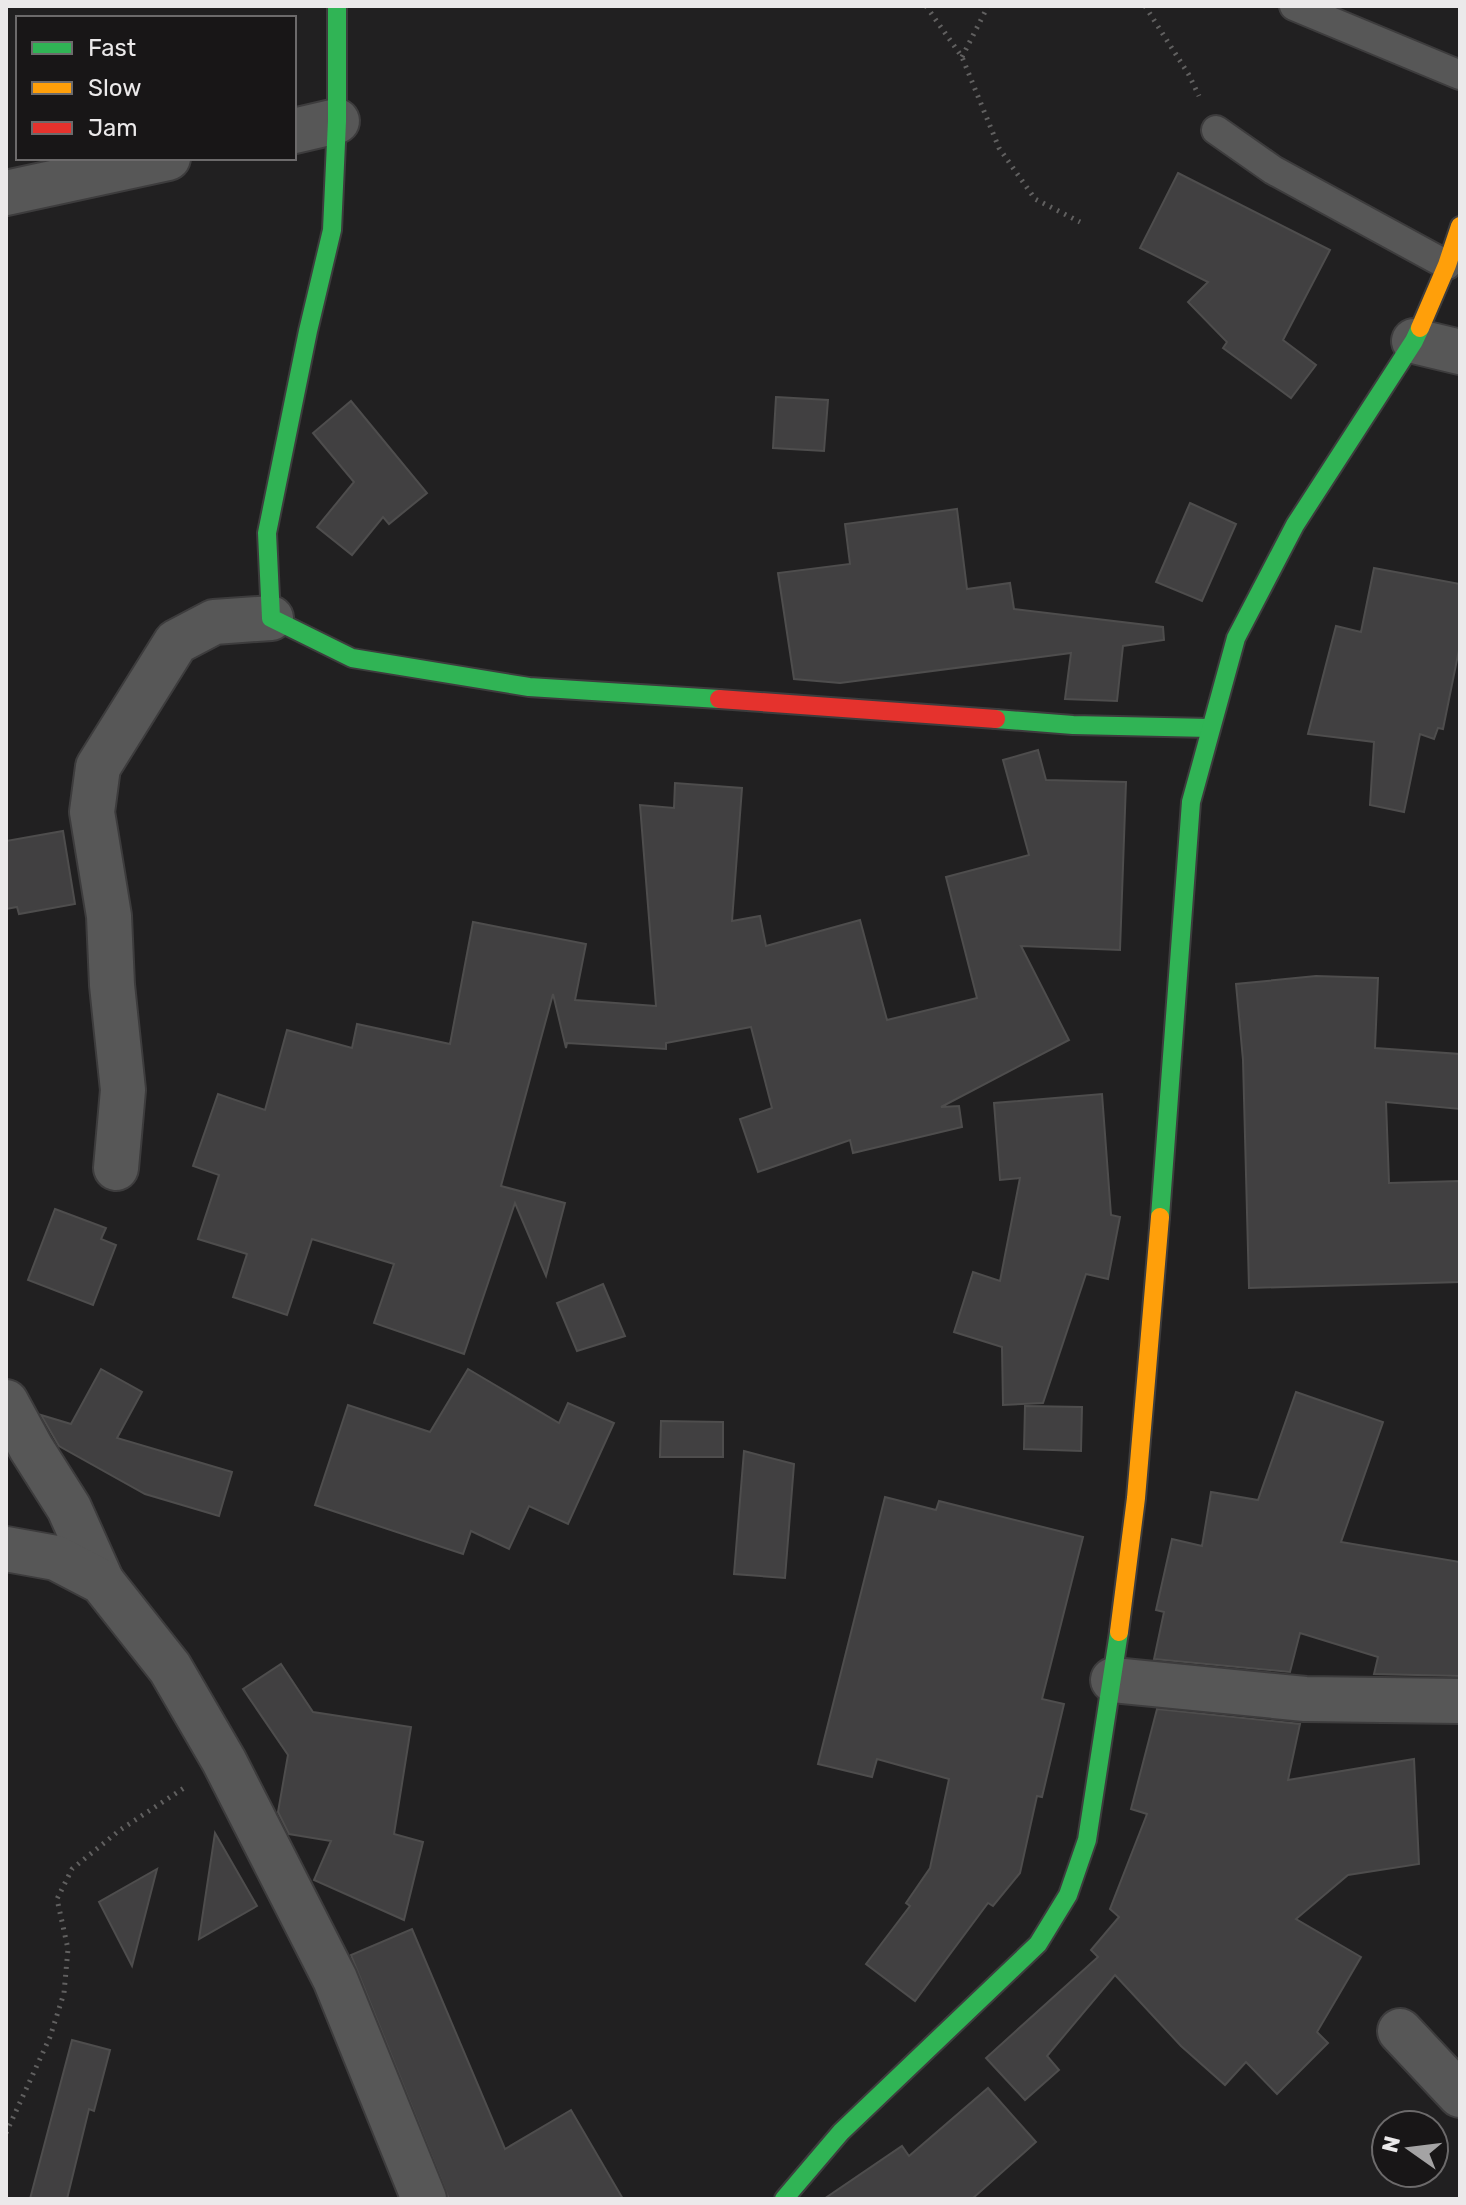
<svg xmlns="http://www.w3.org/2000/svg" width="1466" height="2205" font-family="Rubik,sans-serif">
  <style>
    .building { fill: #414041; stroke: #4e4d4d; stroke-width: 2 }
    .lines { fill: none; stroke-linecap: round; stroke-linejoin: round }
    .lane-casing { stroke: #3d3c3d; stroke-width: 32 }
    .street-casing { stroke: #3d3c3d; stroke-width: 48 }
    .fast-casing { stroke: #3d3c3d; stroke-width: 22 }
    .slow-casing { stroke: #3d3c3d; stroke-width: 22 }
    .jam-casing { stroke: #3d3c3d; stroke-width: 22 }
    .path { stroke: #616060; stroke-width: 5; stroke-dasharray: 2 6; stroke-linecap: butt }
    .lane { stroke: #575757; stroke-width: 28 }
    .street { stroke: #575757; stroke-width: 44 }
    .fast { stroke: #30b455; stroke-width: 18 }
    .slow { stroke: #ff9f0a; stroke-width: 18 }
    .jam { stroke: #e5322d; stroke-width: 18 }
  </style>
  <rect width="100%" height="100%" fill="#212021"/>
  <g class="building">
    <polygon points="1178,173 1330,250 1283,340 1316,365 1291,398 1223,348 1227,342 1188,302 1208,282 1140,248"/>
    <polygon points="776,397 828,400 824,451 773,448"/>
    <polygon points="351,401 427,493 389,524 383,517 352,555 317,527 354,482 313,433"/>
    <polygon points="1190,503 1236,524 1202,601 1156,582"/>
    <polygon points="957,509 967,589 1010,583 1014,609 1163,627 1164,640 1123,646 1117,701 1065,699 1071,653 840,683 794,679 778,573 850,564 845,524"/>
    <polygon points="1374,568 1460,584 1460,645 1443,729 1438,728 1434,739 1420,734 1404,812 1370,805 1374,742 1308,734 1336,626 1361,632"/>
    <polygon points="1038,750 1046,780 1126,782 1120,950 1021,946 1069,1040 941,1107 959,1106 962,1127 853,1153 850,1140 758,1172 740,1119 772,1108 751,1027 666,1043 666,1049 567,1043 566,1048 553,994 501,1186 565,1203 546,1276 515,1203 464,1354 374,1323 394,1264 312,1239 287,1315 233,1297 247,1254 198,1239 219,1175 193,1166 218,1094 265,1110 287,1030 352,1048 357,1024 450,1044 473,922 586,944 575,1000 656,1006 640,805 674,808 675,783 742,788 732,921 760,916 766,946 860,920 887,1020 977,998 946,877 1029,855 1003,760"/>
    <polygon points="63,831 75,904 19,914 17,907 6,909 6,841"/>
    <polygon points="1316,976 1378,978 1375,1048 1460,1054 1460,1109 1386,1102 1389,1183 1460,1181 1460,1282 1249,1288 1243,1060 1236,984"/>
    <polygon points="1102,1094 1111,1215 1120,1217 1108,1279 1086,1274 1043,1403 1003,1405 1002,1347 954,1332 973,1272 1000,1281 1020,1178 1000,1180 994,1103"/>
    <polygon points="55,1209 106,1228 101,1239 116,1245 93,1305 28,1280"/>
    <polygon points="603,1284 625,1336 577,1351 557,1303"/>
    <polygon points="101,1369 142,1392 117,1438 232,1472 219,1516 145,1494 59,1446 41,1415 71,1424"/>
    <polygon points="468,1369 559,1423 568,1403 614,1423 568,1524 529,1506 509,1549 471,1531 463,1554 315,1505 348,1405 430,1432"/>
    <polygon points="1296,1392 1383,1422 1341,1542 1460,1562 1460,1676 1374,1674 1378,1657 1300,1633 1290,1672 1154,1659 1164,1612 1156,1610 1172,1539 1202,1546 1211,1492 1258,1500"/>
    <polygon points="1025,1406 1082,1407 1081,1451 1024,1449"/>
    <polygon points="661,1421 723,1422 723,1457 660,1457"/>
    <polygon points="744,1451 794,1464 785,1578 734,1574"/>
    <polygon points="885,1497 936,1510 939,1501 1083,1537 1042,1699 1064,1704 1042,1797 1037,1796 1020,1873 993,1906 988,1903 915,2001 866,1964 910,1906 906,1903 930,1868 949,1779 877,1759 872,1777 818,1764"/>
    <polygon points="281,1664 313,1712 411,1727 394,1834 423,1842 404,1920 314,1880 331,1841 289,1834 278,1812 288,1755 243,1689"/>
    <polygon points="1157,1709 1300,1724 1288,1780 1414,1759 1419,1864 1348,1875 1296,1919 1361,1957 1317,2032 1328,2043 1277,2094 1246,2062 1225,2085 1181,2046 1115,1975 1047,2056 1059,2070 1025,2100 986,2058 1098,1957 1091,1950 1119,1917 1110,1909 1147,1814 1131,1809"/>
    <polygon points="215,1833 257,1906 199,1939"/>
    <polygon points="157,1869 132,1966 99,1902"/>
    <polygon points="412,1929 505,2149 571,2110 623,2199 449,2199 351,1955"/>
    <polygon points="72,2040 110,2050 94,2111 89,2109 67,2199 30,2199"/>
    <polygon points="988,2088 1036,2142 972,2199 824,2199 902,2146 909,2156"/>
  </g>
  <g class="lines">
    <defs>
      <g id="lane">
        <polyline points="1294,6 1460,75"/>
        <polyline points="1216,130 1273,170 1447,265"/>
      </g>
      <g id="street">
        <polyline points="294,131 337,121"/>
        <polyline points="6,193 168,158"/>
        <polyline points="1414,341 1460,352"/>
        <polyline points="116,1168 123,1090 112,985 109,916 92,812 98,767 176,642 214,622 271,618"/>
        <polyline points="6,1402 31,1448 69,1508 102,1582"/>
        <polyline points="6,1549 56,1558 102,1582 170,1668 224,1761 335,1979 424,2199"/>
        <polyline points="1113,1680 1305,1699 1460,1701"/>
        <polyline points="1400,2031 1460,2095"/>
      </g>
      <g id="fast">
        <polyline points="337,6 337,121 332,230 308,331 267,533 271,618 352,658 529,687 719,699"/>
        <polyline points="996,719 1073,725 1210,728"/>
        <polyline points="1160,1217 1191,802 1236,638 1295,525 1414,341 1420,328"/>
        <polyline points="784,2199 841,2132 1038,1944 1068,1895 1087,1840 1119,1632"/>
      </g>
      <g id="slow">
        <polyline points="1420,328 1447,265 1460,226"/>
        <polyline points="1119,1632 1136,1498 1160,1217"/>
      </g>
      <polyline id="jam" points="719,699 996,719"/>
    </defs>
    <use href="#lane" class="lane-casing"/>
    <use href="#street" class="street-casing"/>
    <use href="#fast" class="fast-casing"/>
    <use href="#slow" class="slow-casing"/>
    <use href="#jam" class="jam-casing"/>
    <g class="path">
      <polyline points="926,6 962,57 999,148 1035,199 1080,222"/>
      <polyline points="1145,6 1189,75 1199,96"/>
      <polyline points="962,57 988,6"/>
      <polyline points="6,2133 50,2037 64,1993 68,1949 57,1899 72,1869 120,1830 187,1786"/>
    </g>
    <use href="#lane" class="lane"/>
    <use href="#street" class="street"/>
    <use href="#fast" class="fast"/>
    <use href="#slow" class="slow"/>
    <use href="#jam" class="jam"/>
  </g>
  <rect width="1466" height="2205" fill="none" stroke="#ebe9ea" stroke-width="16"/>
  <rect x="16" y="16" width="280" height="144" fill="#181617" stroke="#6c6a6b" stroke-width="2"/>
  <rect x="32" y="42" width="40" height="12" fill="#30b455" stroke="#6c6a6b" stroke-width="2"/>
  <text x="88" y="56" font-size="24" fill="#ebe9ea">Fast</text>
  <rect x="32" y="82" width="40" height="12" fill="#ff9f0a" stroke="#6c6a6b" stroke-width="2"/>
  <text x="88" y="96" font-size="24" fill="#ebe9ea">Slow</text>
  <rect x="32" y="122" width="40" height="12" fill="#e5322d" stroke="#6c6a6b" stroke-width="2"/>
  <text x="88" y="136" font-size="24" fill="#ebe9ea">Jam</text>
  <g transform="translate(1410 2149) rotate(284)"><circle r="38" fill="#181617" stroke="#6c6a6b" stroke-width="2"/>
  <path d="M0-6L14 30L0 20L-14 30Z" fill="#a4a3a4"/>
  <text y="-12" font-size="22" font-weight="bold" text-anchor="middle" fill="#ebe9ea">N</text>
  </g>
</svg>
